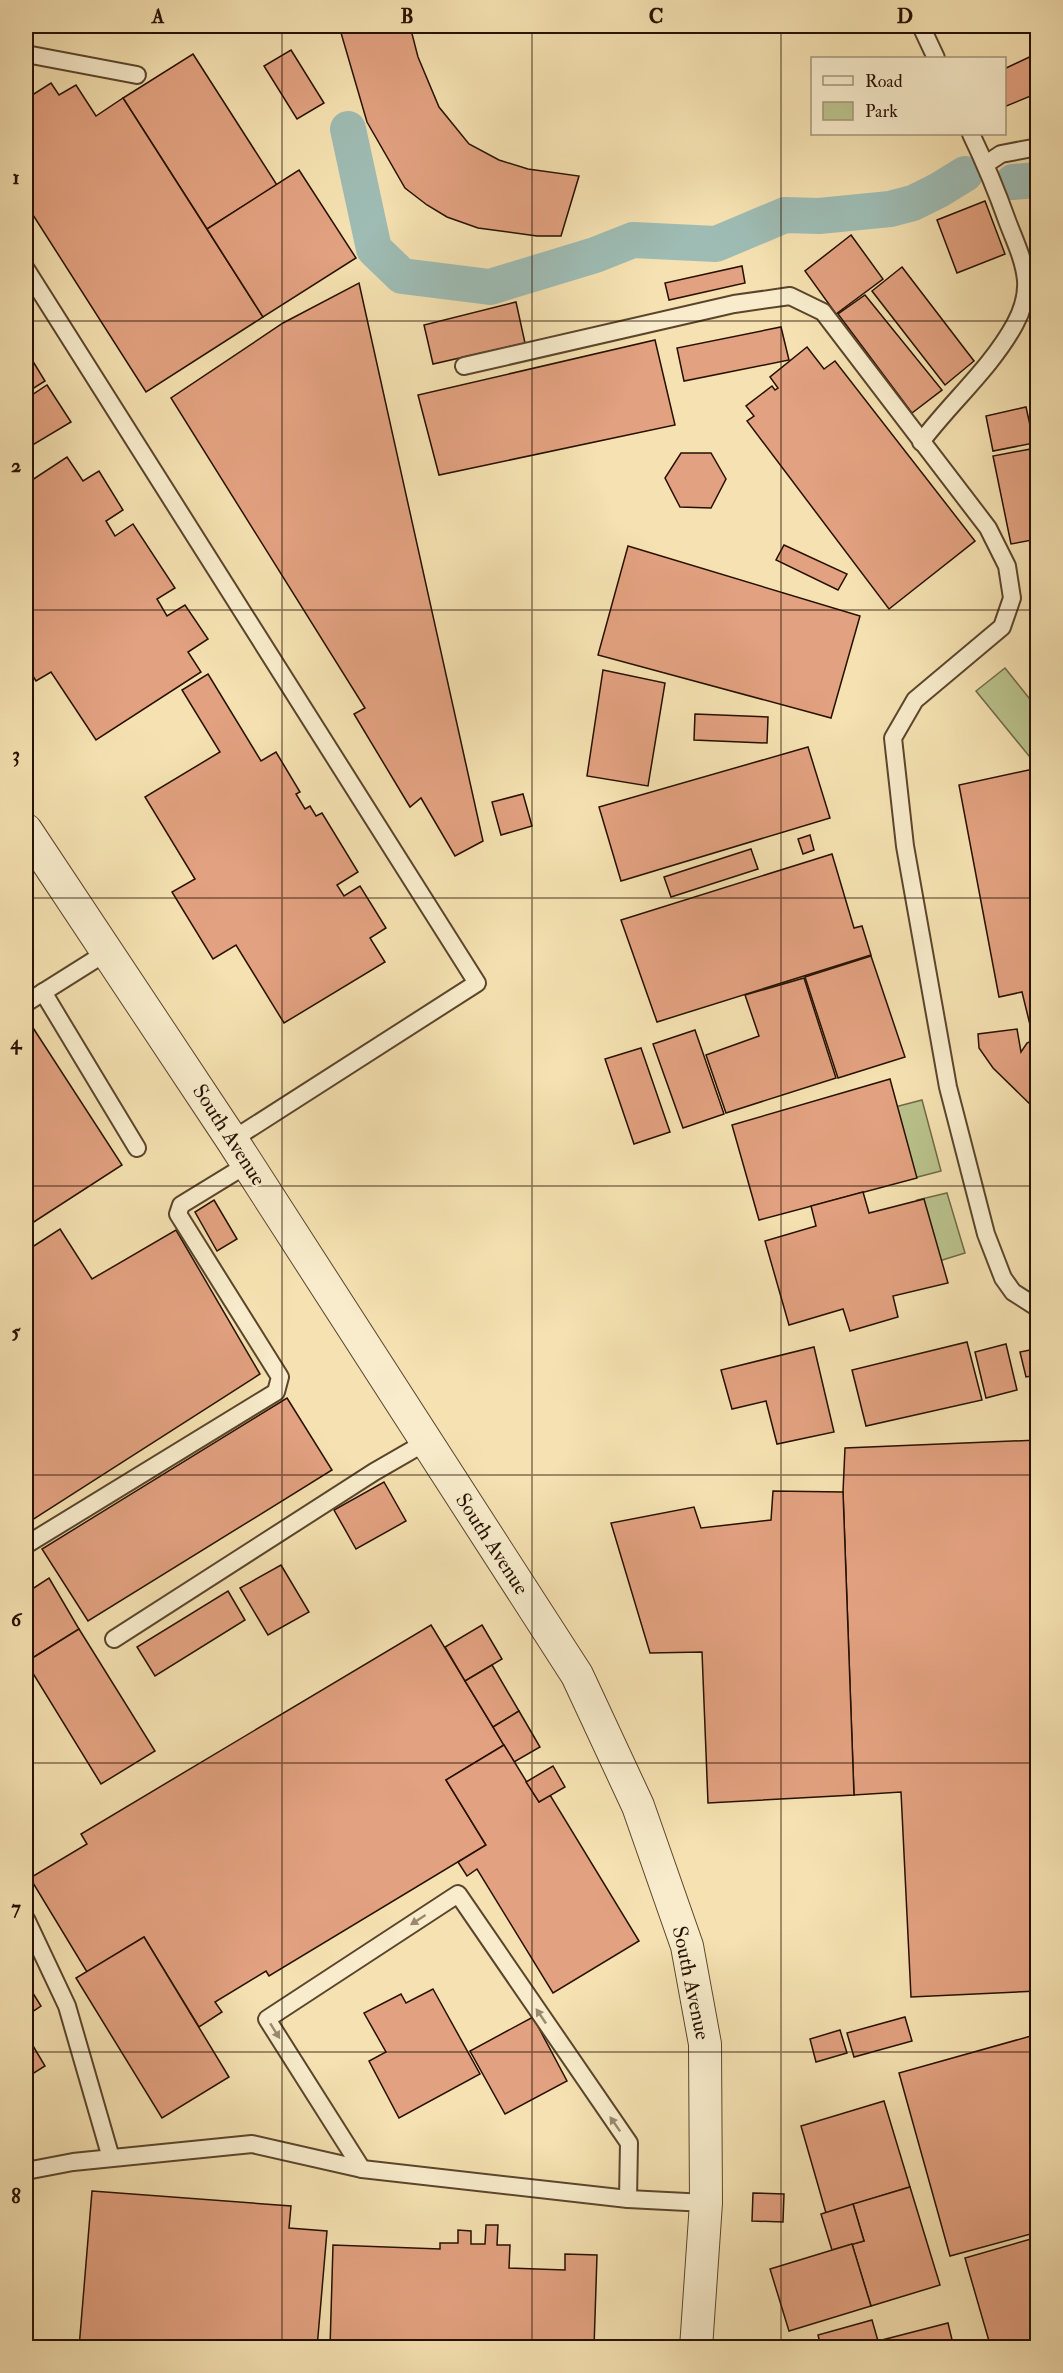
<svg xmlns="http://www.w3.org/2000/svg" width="1063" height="2373" font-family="'IM FELL Double Pica',serif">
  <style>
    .green { fill: #bac38d; stroke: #706a46; stroke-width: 1.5 }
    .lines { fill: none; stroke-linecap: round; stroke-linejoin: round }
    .canal { stroke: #9ebcb4; stroke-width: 36 }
    .building { fill: #e2a180; stroke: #261100; stroke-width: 1.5 }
    .service-casing { stroke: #5a452c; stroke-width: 20 }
    .minor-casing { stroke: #5a452c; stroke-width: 34 }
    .service { stroke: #f8eccc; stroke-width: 16 }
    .minor { stroke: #f8eccc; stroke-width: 32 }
    .oneway { fill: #9a8970 }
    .grid { fill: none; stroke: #261100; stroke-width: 1.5; stroke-opacity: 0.55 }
    .labels { text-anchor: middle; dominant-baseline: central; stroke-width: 4.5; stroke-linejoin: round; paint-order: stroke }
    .street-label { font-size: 21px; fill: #261100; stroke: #f8eccc }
    .neatline { fill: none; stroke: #261100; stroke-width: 2 }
    .grid-label { font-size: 20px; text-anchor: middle; font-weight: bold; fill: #261100 }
  </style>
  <rect width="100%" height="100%" fill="#f5e1b1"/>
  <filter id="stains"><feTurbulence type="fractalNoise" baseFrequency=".00333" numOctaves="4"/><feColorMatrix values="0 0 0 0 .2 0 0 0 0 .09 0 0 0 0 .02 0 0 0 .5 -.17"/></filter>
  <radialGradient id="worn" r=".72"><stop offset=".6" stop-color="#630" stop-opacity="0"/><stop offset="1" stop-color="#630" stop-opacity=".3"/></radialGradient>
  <g class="green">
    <polygon points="1005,668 1037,708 1037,749 1029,756 976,691"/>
    <polygon points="922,1100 941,1171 910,1179 891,1108"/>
    <polygon points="947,1193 965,1253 936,1262 917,1200"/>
  </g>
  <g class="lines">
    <g class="canal">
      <polyline points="348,129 374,249 402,276 490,287 595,255 633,240 716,244 785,215 819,216 890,209 913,203 939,190 965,174"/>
      <polyline points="1013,182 1038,180"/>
    </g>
  </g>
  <g class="building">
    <polygon points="339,26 410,26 418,57 439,107 469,144 499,160 528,169 579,176 561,236 537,236 478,228 447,217 427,205 405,188 367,122"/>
    <polygon points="1027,26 1038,26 1038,48"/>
    <polygon points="291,50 324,103 297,119 264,66"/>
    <polygon points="1038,53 1038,93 1004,107 1004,69"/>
    <polygon points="193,54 277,185 207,229 123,98"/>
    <polygon points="51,83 59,95 76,85 96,116 123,98 263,317 146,392 26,204 26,99"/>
    <polygon points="299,170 356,258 263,317 207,229"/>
    <polygon points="985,201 1005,254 957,273 937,220"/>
    <polygon points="851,235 883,279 836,314 805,271"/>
    <polygon points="742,266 745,283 669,300 665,283"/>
    <polygon points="902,267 974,361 945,385 872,291"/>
    <polygon points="359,283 483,841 455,856 421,798 410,807 354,714 365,708 171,398 283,323"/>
    <polygon points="865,295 942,390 912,413 838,314"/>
    <polygon points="516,302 525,343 433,364 424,325"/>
    <polygon points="781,327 789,360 684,381 677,348"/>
    <polygon points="655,340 675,425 439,475 418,395"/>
    <polygon points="807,347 824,369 835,361 975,541 889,609 747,421 754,416 746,406 772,386 775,390 778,388 770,377"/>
    <polygon points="26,350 45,381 26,393"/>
    <polygon points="47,385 71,422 26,449 26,399"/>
    <polygon points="1026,407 1034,443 993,451 986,416"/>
    <polygon points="1036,448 1038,539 1011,544 993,456"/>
    <polygon points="681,453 711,453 726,479 711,508 680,507 665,478"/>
    <polygon points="67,457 83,481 99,471 123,510 106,521 115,536 133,524 175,588 157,599 167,616 185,605 208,639 188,652 201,672 96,740 51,672 36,681 26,665 26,484"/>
    <polygon points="784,545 847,574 838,590 776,560"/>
    <polygon points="628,546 860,616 831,718 598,655"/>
    <polygon points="603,670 665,683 648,786 587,776"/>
    <polygon points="208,674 261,761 276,752 300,792 296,794 305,809 310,806 316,816 322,813 358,872 337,885 344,896 360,886 386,928 370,938 385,962 284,1023 236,945 213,959 172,892 195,879 145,797 220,752 182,690"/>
    <polygon points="695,714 768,717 767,743 694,740"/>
    <polygon points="808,747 830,818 621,881 599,807"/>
    <polygon points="1038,768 1038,1028 1031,1029 1022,992 999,997 959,785"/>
    <polygon points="523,794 532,826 501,835 492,802"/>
    <polygon points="810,835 814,850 803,854 798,839"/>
    <polygon points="751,849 758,869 671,897 664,877"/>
    <polygon points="832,854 854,928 862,926 871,955 657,1022 621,920"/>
    <polygon points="871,956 905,1057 838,1078 805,977"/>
    <polygon points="804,978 836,1078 726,1113 706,1055 759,1036 745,995"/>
    <polygon points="26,1017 122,1165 26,1227"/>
    <polygon points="1017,1029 1021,1052 1027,1043 1038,1038 1038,1105 1034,1108 993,1068 979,1048 978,1034"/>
    <polygon points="695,1030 724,1114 683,1128 653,1044"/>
    <polygon points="641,1048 670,1132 634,1144 605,1059"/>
    <polygon points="890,1079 917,1178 759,1220 732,1125"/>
    <polygon points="863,1192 869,1213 924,1199 948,1283 893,1296 898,1317 850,1331 843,1309 789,1325 765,1241 816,1226 811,1206"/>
    <polygon points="214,1200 237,1239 217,1251 195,1212"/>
    <polygon points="60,1229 92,1279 176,1230 260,1374 26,1524 26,1251"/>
    <polygon points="967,1342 982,1400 866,1426 852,1370"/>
    <polygon points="1006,1344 1017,1390 986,1398 975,1352"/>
    <polygon points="814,1347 834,1432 777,1444 766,1401 732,1409 721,1370"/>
    <polygon points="1035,1349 1038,1375 1026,1377 1020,1352"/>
    <polygon points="287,1398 332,1470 88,1621 42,1549"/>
    <polygon points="1038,1440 1038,1991 911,1997 901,1792 854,1795 843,1492 845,1448"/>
    <polygon points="384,1482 406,1521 356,1549 334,1510"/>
    <polygon points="773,1491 843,1492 854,1795 708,1803 702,1652 650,1653 611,1523 694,1507 701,1528 771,1520"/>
    <polygon points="281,1565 309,1612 268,1635 240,1588"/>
    <polygon points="49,1578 79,1629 26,1662 26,1593"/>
    <polygon points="228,1591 245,1620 155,1676 137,1647"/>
    <polygon points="431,1625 504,1745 446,1780 486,1845 269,1976 266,1971 215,2002 222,2012 199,2027 144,1937 87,1972 30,1878 87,1844 81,1834"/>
    <polygon points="482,1625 502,1659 465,1681 445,1647"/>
    <polygon points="79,1629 155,1751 101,1784 26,1662"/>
    <polygon points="492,1665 519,1711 493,1727 465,1681"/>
    <polygon points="519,1711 540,1747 514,1762 493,1727"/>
    <polygon points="504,1745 539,1802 550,1795 639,1941 553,1993 477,1869 467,1876 458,1862 486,1845 446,1780"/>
    <polygon points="553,1766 565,1787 539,1802 526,1782"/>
    <polygon points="144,1937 229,2077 162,2118 76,1978"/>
    <polygon points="26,1982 41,2006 26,2016"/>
    <polygon points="433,1989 480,2074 399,2118 369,2061 386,2052 364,2013 401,1994 406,2003"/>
    <polygon points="533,2017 567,2081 505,2114 470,2051"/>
    <polygon points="905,2017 912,2041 854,2057 847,2033"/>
    <polygon points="840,2030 847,2053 816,2062 810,2039"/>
    <polygon points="26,2034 45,2066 26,2078"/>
    <polygon points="1038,2034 1038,2232 950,2256 899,2073"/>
    <polygon points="884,2101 910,2187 826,2213 801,2126"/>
    <polygon points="910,2187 940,2285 871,2306 852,2244 864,2241 853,2204"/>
    <polygon points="92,2191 291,2206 289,2228 327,2231 317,2348 79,2348"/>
    <polygon points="753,2193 784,2194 783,2222 752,2221"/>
    <polygon points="853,2204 864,2241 832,2250 821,2214"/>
    <polygon points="486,2225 498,2225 497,2245 510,2245 509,2268 565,2270 565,2254 597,2255 594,2348 330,2348 333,2245 440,2249 440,2243 458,2243 458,2230 471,2231 471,2244 485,2244"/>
    <polygon points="1038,2237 1038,2348 991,2348 965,2258"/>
    <polygon points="852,2244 871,2306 789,2331 770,2269"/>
    <polygon points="872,2320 878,2341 854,2348 821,2348 818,2335"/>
    <polygon points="948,2323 954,2348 854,2348 878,2341"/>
  </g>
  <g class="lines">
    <defs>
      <g id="service">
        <polyline points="921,26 936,58"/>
        <polyline points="26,54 137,75"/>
        <polyline points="986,164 1001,154 1038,147"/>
        <polyline points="26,269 477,983 232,1140"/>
        <polyline points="464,366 734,304 790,296 823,312 988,528 1007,566 1012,598 1002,627 915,700 893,738 905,846 948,1087 986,1234 1003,1278 1013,1292 1038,1308"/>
        <path d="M921,442c30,-40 70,-74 94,-118 7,-13 12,-30 11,-44 -2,-20 -11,-39 -18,-57 -11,-31 -23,-60 -37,-89"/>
        <polyline points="43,992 137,1148"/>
        <polyline points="26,1003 107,952"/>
        <polyline points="26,1545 276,1392 280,1377 178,1214 181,1205 248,1164"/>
        <polyline points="114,1639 374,1472 426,1442"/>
        <polyline points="26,1919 67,2006 111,2158"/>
        <polyline points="362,2169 267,2019 458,1894 629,2143 628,2199"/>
        <polyline points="26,2171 73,2162 252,2144 362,2169 628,2199 706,2203"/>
        <polyline points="26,2345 26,2348"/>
      </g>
      <polyline id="minor" points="26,830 232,1140 577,1675 638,1806 687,1946 705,2044 706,2203 696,2348"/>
    </defs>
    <use href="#service" class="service-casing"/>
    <use href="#minor" class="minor-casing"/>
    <use href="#service" class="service"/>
    <use href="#minor" class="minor"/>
  </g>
  <defs><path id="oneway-solid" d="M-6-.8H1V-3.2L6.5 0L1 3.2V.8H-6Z" transform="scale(1.5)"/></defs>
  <g class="oneway">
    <use href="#oneway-solid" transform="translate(418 1920) rotate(147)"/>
    <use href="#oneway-solid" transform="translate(541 2016) rotate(-124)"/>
    <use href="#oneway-solid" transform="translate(275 2031) rotate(58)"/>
    <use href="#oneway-solid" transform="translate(615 2124) rotate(-125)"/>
  </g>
  <path class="grid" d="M282,26v2322M532,26v2322M781,26v2322M26,321h1012M26,610h1012M26,898h1012M26,1186h1012M26,1475h1012M26,1763h1012M26,2052h1012"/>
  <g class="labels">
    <g class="street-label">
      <text transform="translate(229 1135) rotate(57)">South Avenue</text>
      <text transform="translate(492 1544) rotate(57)">South Avenue</text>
      <text transform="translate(691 1983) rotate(78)">South Avenue</text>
    </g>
  </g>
  <rect width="1063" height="2373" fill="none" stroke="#f5e1b1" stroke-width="66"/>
  <rect x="811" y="57" width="195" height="78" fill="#f8eccc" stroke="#a4947a" stroke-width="1.5"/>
  <rect x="823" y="76" width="30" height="9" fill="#f8eccc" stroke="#a4947a" stroke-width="1.5"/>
  <text x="865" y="87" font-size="18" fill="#261100">Road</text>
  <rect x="823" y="102" width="30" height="18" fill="#bac38d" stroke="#a4947a" stroke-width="1.5"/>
  <text x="865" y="117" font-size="18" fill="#261100">Park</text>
  <rect x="33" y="33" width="997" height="2307" class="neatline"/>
  <g class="grid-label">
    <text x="158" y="23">A</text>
    <text x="407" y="23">B</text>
    <text x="656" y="23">C</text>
    <text x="905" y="23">D</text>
    <text x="16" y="184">1</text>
    <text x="16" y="472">2</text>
    <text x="16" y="761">3</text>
    <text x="16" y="1049">4</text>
    <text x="16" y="1338">5</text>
    <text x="16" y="1626">6</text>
    <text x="16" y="1914">7</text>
    <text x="16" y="2203">8</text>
  </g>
  <rect width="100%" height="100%" filter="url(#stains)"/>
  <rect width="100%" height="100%" fill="url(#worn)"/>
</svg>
